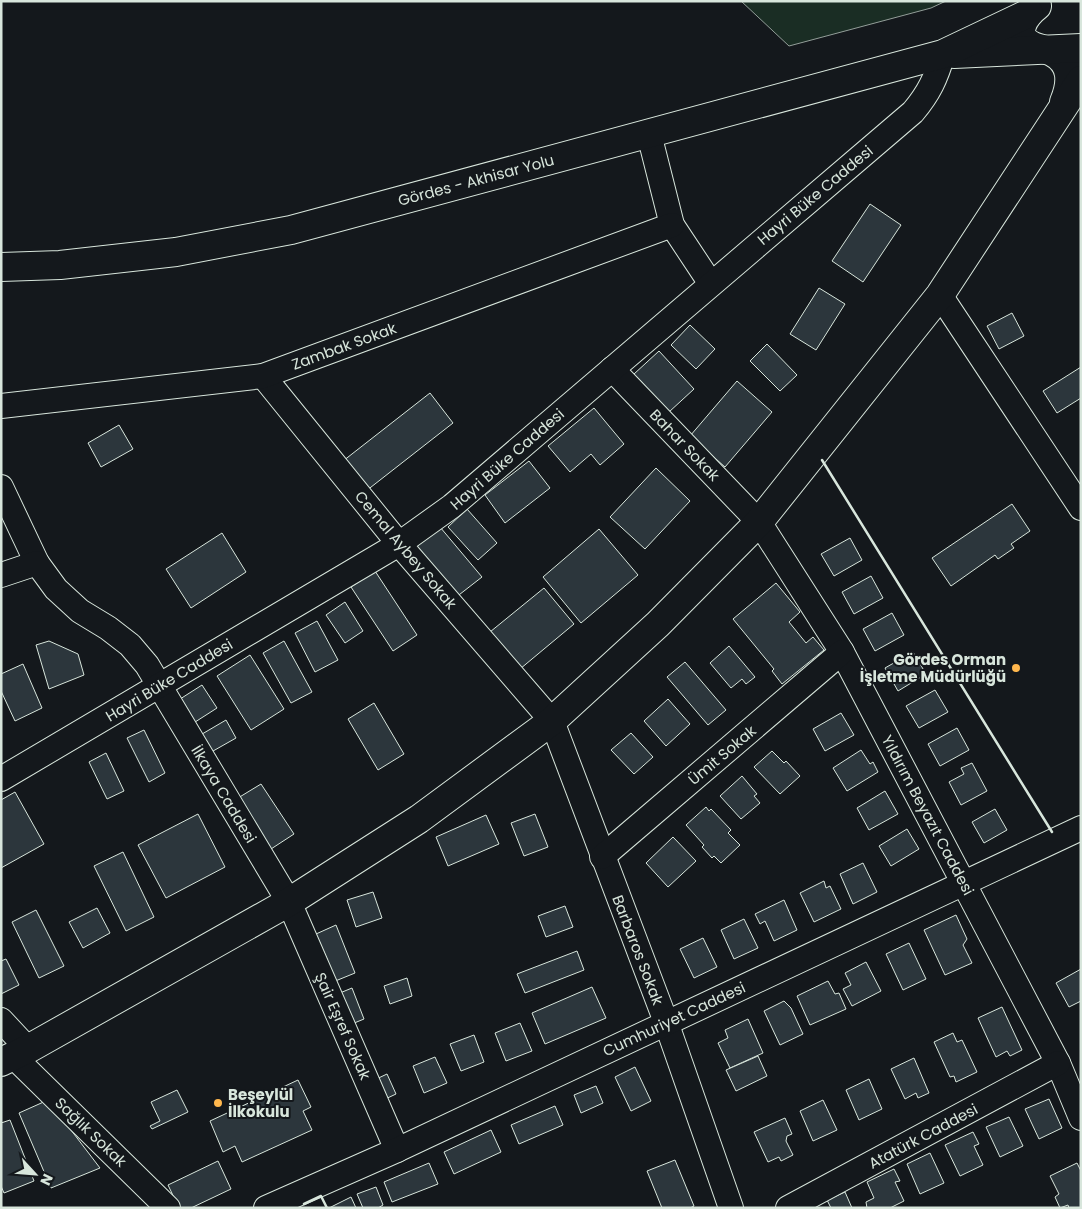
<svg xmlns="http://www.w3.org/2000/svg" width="1082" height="1209" font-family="Poppins,sans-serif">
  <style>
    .green { fill: #1a2d24; stroke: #939e99 }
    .building { fill: #2c363c; stroke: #d8e6dc }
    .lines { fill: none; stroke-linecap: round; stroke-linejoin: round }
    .minor-casing { stroke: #d8e6dc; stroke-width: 26 }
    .major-casing { stroke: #d8e6dc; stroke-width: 30 }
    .minor { stroke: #14181c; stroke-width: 24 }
    .major { stroke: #14181c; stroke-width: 28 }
    .wall { stroke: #d8e6dc; stroke-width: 2.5 }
    .poi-dot { fill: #ffb74d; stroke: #14181c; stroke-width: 2 }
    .labels { text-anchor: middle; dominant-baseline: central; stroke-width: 4; stroke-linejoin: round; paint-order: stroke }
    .street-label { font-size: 15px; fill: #d8e6dc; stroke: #14181c }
    .poi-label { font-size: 15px; font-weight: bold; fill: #d8e6dc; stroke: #14181c; text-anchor: end }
  </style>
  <rect width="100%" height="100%" fill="#14181c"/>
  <polygon class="green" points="741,1 946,1 931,8 789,46"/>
  <g class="building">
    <polygon points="870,204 901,225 863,282 832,261"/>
    <polygon points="819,288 845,304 816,350 790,334"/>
    <polygon points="1012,313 1024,336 999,349 987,326"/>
    <polygon points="690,325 715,349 696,369 671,345"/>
    <polygon points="767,344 797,375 780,391 750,361"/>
    <polygon points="659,351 694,389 669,412 634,374"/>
    <polygon points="1081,367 1081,398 1057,413 1043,391"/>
    <polygon points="737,381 772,412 725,467 690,436"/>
    <polygon points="430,393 453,423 366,491 343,461"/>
    <polygon points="594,408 624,444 600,465 591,454 570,472 548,446"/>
    <polygon points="119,425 133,449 101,467 88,443"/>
    <polygon points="529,461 550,488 505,523 485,495"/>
    <polygon points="656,468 690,501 645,549 610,517"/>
    <polygon points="1012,504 1030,531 1011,544 1014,548 998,559 995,555 951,586 932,558"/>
    <polygon points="467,509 497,543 478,560 448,527"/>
    <polygon points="440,527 482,577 455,598 414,549"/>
    <polygon points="599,529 638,575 581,623 543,577"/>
    <polygon points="222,533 246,572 191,608 166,569"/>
    <polygon points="850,538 862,560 834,576 821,554"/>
    <polygon points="375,571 417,635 393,651 351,587"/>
    <polygon points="871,576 883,598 854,614 842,592"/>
    <polygon points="776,583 800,612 789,622 806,643 813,637 824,650 782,684 772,671 774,669 733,619"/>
    <polygon points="544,588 574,624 520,669 490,632"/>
    <polygon points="345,602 363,631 345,643 326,615"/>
    <polygon points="892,613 904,635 875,651 863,629"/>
    <polygon points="317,621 338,660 315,672 295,633"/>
    <polygon points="49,641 78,654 84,675 49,689 36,645"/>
    <polygon points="284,641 312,692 291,703 263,653"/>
    <polygon points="729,646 755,677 746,684 742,679 731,688 710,663"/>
    <polygon points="913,652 926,674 898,691 885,668"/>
    <polygon points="250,655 284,709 251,730 217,676"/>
    <polygon points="685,662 726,710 708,725 667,677"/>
    <polygon points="23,664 42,708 15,721 1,691 1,674"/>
    <polygon points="202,685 217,708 192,724 177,701"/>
    <polygon points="935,690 948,712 919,728 906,706"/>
    <polygon points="668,699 690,724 666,746 644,721"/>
    <polygon points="374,703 404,754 378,770 348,719"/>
    <polygon points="841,713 854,735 825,751 813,729"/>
    <polygon points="226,720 236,738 206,755 197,737"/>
    <polygon points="957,728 969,750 940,766 928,744"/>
    <polygon points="144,730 165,773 149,782 127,738"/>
    <polygon points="631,733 653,757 634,774 611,750"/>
    <polygon points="861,750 870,764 873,762 878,772 847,791 833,768"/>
    <polygon points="772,751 784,763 786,761 800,776 780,794 754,767"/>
    <polygon points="106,753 124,791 107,799 89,762"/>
    <polygon points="972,763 987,791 961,805 949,782 964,774 961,768"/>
    <polygon points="742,776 757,794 754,796 760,803 741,819 720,796"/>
    <polygon points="261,784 294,834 271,849 238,798"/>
    <polygon points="885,791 898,814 869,830 857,808"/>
    <polygon points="15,792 44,844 1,868 1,800"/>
    <polygon points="706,807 709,811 711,809 731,830 728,833 740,845 721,863 714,856 712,858 702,847 704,845 686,825"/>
    <polygon points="995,809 1007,830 984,843 972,822"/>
    <polygon points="198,814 225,867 166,898 138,845"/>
    <polygon points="535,814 548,847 524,856 511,823"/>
    <polygon points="486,815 499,844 448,866 436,837"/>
    <polygon points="907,829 919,849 891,866 879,846"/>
    <polygon points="673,837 696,861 668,887 646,863"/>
    <polygon points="123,852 154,917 126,931 94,866"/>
    <polygon points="863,863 877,892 853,904 840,874"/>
    <polygon points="824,881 826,888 830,886 841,909 814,922 800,893"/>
    <polygon points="373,892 382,918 356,927 347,900"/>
    <polygon points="784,900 797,930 774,941 765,921 760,924 755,914"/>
    <polygon points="565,906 573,927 546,937 538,916"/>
    <polygon points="97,908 110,933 83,948 69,922"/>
    <polygon points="36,910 64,966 39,978 12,922"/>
    <polygon points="956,915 967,939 963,945 972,963 945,975 924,930"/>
    <polygon points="744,919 758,948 734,959 721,930"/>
    <polygon points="336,925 355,973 328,984 327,959 316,934"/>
    <polygon points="703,938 717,967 694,978 680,949"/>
    <polygon points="909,943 926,979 903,990 886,954"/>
    <polygon points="577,951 584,970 525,993 517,974"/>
    <polygon points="6,959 19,985 1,994 1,961"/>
    <polygon points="866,962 881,991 852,1006 843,989 851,985 845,973"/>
    <polygon points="1081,969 1081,1001 1069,1007 1056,983"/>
    <polygon points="407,978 412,996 390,1004 384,986"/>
    <polygon points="828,981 835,994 839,993 846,1009 810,1025 797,996"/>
    <polygon points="592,987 606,1018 545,1044 532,1013"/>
    <polygon points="352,988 364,1019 347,1026 335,995"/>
    <polygon points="784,1001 791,1008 803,1034 780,1045 764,1011"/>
    <polygon points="1002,1007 1022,1050 1010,1056 1007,1051 996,1057 978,1018"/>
    <polygon points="748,1019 763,1053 730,1068 718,1043 728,1038 725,1030"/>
    <polygon points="520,1023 532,1051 506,1061 495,1033"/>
    <polygon points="953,1033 957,1042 962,1040 977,1072 956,1082 954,1076 950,1077 934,1042"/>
    <polygon points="474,1035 484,1062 461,1071 450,1044"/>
    <polygon points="758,1056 767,1076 736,1091 726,1070"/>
    <polygon points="435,1057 447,1083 424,1093 413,1066"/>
    <polygon points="914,1058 929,1093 918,1098 916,1093 905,1099 891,1069"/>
    <polygon points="635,1067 651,1101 631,1111 615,1077"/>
    <polygon points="387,1074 396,1094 379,1102 370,1082"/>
    <polygon points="869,1079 882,1109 859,1120 846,1090"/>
    <polygon points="298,1080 311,1107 303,1111 312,1130 242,1162 235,1146 223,1152 210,1121"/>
    <polygon points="596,1086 603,1103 581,1113 574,1095"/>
    <polygon points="177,1090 188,1112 152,1129 150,1126 160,1121 151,1102"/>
    <polygon points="1049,1099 1062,1128 1039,1139 1025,1109"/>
    <polygon points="48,1100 100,1168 51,1188 19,1113"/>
    <polygon points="823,1100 837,1130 813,1141 800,1111"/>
    <polygon points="555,1106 563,1125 519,1144 511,1125"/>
    <polygon points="1009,1117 1023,1146 1000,1157 986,1127"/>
    <polygon points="785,1118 792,1134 787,1136 786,1141 793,1155 781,1161 779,1157 768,1162 754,1132"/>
    <polygon points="10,1120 34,1181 4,1193 1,1186 1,1123"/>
    <polygon points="491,1130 501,1152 454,1174 444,1152"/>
    <polygon points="973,1132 979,1144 974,1146 983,1165 960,1176 945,1145"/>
    <polygon points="930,1153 944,1183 920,1194 907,1164"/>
    <polygon points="675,1160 694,1206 690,1208 662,1208 647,1171"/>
    <polygon points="218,1161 231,1189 191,1208 179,1208 168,1185"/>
    <polygon points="429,1163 438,1184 392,1202 384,1182"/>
    <polygon points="1077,1163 1081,1171 1081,1208 1069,1208 1068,1205 1060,1208 1055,1197 1059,1194 1050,1176"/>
    <polygon points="894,1169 900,1181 895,1182 904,1201 890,1208 867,1208 866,1202 874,1198 867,1182"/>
    <polygon points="376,1187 383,1205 378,1208 363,1208 357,1194"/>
    <polygon points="845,1192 852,1208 831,1208 827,1200"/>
    <polygon points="351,1197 356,1208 329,1208"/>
  </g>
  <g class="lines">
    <defs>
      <g id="minor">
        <polyline points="649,134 672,225 711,284"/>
        <polyline points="940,295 1081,508"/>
        <polyline points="612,369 759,522 842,652 1058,1063 1081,1118"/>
        <polyline points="263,376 399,544 552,721 666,1022 731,1208"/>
        <polyline points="1,406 263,376 672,225"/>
        <polyline points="1,487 37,563"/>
        <polyline points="1,575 37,563 56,589 80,611 108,628 130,645 147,665 289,902 397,1150"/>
        <path d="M1,779l398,-235 53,-38 461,-394c16,-19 23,-34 30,-58"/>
        <polyline points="602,857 842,652"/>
        <polyline points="1,1020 28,1049"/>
        <polyline points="13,1056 168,1208"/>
        <polyline points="266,1208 397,1150 1081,828"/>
        <polyline points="788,1208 1058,1063"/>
      </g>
      <g id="major">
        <path d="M1037,6c-13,10 -26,30 -4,40 6,3 13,3 19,6 21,11 20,31 12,50"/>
        <polyline points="954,54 1081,48"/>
        <polyline points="1,267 60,265 176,252 291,230 943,54 1029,13"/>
        <polyline points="1,1062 28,1049 289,902 419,819 552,721 658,624 759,522 940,295 1081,80"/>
      </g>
    </defs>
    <use href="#minor" class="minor-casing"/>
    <use href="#major" class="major-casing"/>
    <use href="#minor" class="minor"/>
    <use href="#major" class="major"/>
    <g class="wall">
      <polyline points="822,460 1052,832"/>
      <polyline points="304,1204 321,1196 327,1208"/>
    </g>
  </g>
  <g class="poi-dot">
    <circle cx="1016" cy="668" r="5"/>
    <circle cx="218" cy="1103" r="5"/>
  </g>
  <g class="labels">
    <g class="street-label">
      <text transform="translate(476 180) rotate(-15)">Gördes - Akhisar Yolu</text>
      <text transform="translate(815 195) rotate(-40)">Hayri Büke Caddesi</text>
      <text transform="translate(344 346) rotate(-20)">Zambak Sokak</text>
      <text transform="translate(685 445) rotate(46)">Bahar Sokak</text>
      <text transform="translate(507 459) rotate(-41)">Hayri Büke Caddesi</text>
      <text transform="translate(406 550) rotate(50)">Cemal Aybey Sokak</text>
      <text transform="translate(169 680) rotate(-31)">Hayri Büke Caddesi</text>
      <text transform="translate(722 755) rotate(-40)">Ümit Sokak</text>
      <text transform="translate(224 794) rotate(59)">İlkaya Caddesi</text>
      <text transform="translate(928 815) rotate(62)">Yıldırım Beyazıt Caddesi</text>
      <text transform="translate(638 950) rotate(69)">Barbaros Sokak</text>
      <text transform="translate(674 1019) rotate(-25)">Cumhuriyet Caddesi</text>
      <text transform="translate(343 1026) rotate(66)">Şair Eşref Sokak</text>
      <text transform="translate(91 1132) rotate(44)">Sağlık Sokak</text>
      <text transform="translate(923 1136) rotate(-28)">Atatürk Caddesi</text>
    </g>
    <g class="poi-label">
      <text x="1006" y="659">Gördes Orman<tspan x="1006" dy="17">İşletme Müdürlüğü</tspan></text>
      <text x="228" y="1094" text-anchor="start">Beşeylül<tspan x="228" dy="17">İlkokulu</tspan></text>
    </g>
  </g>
  <rect width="1082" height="1209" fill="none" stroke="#d8e6dc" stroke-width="5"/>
  <g transform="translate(35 1174) rotate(116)" stroke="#14181c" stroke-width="4" paint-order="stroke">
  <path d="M0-4L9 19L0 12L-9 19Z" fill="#d8e6dc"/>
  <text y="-8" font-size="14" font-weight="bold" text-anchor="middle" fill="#d8e6dc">N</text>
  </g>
</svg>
